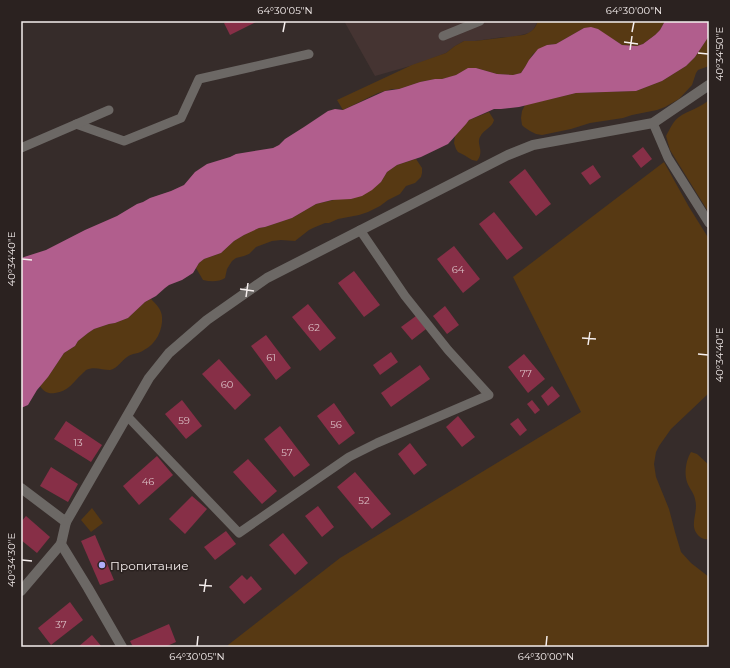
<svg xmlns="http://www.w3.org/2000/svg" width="730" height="668" font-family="Montserrat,sans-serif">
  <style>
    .built { fill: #453432 }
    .green { fill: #573913 }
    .water { fill: #b15e8d }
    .building { fill: #872f47 }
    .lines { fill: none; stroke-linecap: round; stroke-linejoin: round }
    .lane { stroke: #6c6865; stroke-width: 9 }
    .street { stroke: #6c6865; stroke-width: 10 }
    .ticks { fill: none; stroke: #f5eeed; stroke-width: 1.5 }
    .poi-dot { fill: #b0aefa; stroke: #2b2220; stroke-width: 1.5 }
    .labels { text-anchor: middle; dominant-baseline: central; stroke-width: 3; stroke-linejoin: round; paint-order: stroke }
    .number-label { font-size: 10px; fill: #dabec4 }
    .poi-label { font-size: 12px; fill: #f5eeed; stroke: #2b2220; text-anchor: start }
    .neatline { fill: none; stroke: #f5eeed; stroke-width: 1.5 }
    .ticks-label { font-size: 10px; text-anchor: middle; fill: #f5eeed }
  </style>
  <rect width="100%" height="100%" fill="#362c2a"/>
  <polygon class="built" points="344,21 538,21 533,30 529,33 513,37 503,37 475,41 464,41 455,46 446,53 441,55 417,64 375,76"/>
  <g class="green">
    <path d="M538,21h127l-5,9 -5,5 -12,9 -6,2 -15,-1 -6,-4 -32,-13 -28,16 -9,1 -14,9 -8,13 -4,6 -8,2 -16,-1 -21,-6h-7l-13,7 -6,2 -8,2h-7l-15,3 -21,7h-7l-14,4 -35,17 -6,-10 75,-35 34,-12 9,-7 9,-5h11l48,-6c8,-2 12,-6 15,-14z"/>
    <polygon points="709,36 709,66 698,70 696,73 692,85 679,99 665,107 657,110 632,115 623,118 590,123 571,129 542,135 536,134 530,131 524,127 522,125 521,118 522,111 525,105 576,93 636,91 662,81 686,66 695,57"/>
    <path d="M709,100v113l-39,-63 -4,-14c4,-7 7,-15 13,-19 10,-7 21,-9 30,-17z"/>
    <path d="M489,112l5,8c-2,8 -10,9 -14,17 -4,7 5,14 -3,24l-5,-1 -8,-5 -6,-3 -2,-3 -2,-6 1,-7 14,-16z"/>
    <path d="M416,159l6,9v5l-1,4 -6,6 -9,3 -6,8 -12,6 -8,6 -12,6 -9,3 -21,4 -9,4h-4l-12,5 -4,2 -14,11 -14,-1 -9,1 -16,6 -7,7 -5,2 -8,2 -4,3 -5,8 -2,9c-6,4 -14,4 -22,2l-7,-12 3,-5 5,-4 17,-6 13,-12 15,-9 10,-4 6,-1 27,-9 24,-14 22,-5h13l26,-14 4,-3 6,-10 10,-7z"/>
    <polygon points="664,162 689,207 709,239 709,393 671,429 659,446 656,452 654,464 656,477 669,509 675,532 681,552 691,563 709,577 709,647 228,647 228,645 340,558 581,412 513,277"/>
    <path d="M151,299c5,5 11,11 11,18 1,13 -6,27 -18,33 -5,4 -12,3 -17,7 -5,3 -10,12 -17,13 -8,0 -16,-4 -24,0 -1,1 -3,3 -4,4 -10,9 -13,17 -27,19 -7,1 -11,-1 -15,-7l8,-9 16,-24 11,-7 3,-5 10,-8 6,-4 15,-5 6,-1 13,-5 17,-16z"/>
    <path d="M691,452l6,2 12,11v74c-7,2 -14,-5 -15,-12 -1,-9 4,-18 1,-28 -1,-6 -6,-11 -8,-17 -3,-9 -1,-22 4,-30z"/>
    <polygon points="92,508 103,523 91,532 81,520"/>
  </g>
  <polygon class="water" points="665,21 709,21 709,36 695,57 686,66 662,81 636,91 576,93 519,107 501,109 494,109 469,120 466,124 448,144 421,157 397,165 387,172 381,182 372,190 362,196 351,199 332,200 316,204 292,218 265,227 259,228 244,235 234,241 221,253 204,259 199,263 193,273 182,280 169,285 165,288 156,296 145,302 128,318 115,323 109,324 94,329 88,333 78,341 75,346 64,353 48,377 37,390 28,405 21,408 21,258 46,250 85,230 117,216 137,204 143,202 150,198 171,191 184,185 195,172 207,164 230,157 236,154 273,148 279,145 285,139 304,127 328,111 335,109 343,110 385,91 399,89 420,82 435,79 442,79 456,75 468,68 476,68 497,74 513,75 521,73 525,67 529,60 538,49 547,45 556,44 584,28 591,27 598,29 622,45 637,46 643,44 655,35 660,30"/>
  <g class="building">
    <polygon points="228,21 258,21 230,35 224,23"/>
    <polygon points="643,147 652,159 641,168 632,156"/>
    <polygon points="593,165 601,177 590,185 581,173"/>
    <polygon points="525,169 551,204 536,216 509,182"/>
    <polygon points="494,212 523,248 507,260 479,224"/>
    <polygon points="454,246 480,279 463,293 437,259"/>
    <polygon points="354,271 380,305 364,317 338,283"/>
    <polygon points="308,304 336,338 320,351 292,317"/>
    <polygon points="445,306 459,325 447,334 433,316"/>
    <polygon points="416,316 426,329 412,340 401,327"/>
    <polygon points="266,335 291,368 276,380 251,346"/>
    <polygon points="391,352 398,362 380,375 373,365"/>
    <polygon points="524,354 545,379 528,393 508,367"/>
    <polygon points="219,359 251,395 235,410 202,374"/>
    <polygon points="420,365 430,379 391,407 381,393"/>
    <polygon points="552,386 560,396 548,406 541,396"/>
    <polygon points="182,400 202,426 186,439 165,414"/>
    <polygon points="532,400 540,410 535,414 527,404"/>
    <polygon points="334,403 355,433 339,445 317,416"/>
    <polygon points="458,416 475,437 462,447 446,427"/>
    <polygon points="518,418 527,430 520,436 510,424"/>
    <polygon points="66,421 102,445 91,462 54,439"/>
    <polygon points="280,426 310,465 294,477 264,439"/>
    <polygon points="410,443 427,465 414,475 398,454"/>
    <polygon points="157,456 173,475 139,505 123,486"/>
    <polygon points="248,459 277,491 262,504 233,472"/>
    <polygon points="51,467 78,484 68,502 40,486"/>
    <polygon points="355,472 391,514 372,529 337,487"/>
    <polygon points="192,496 207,509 185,534 169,519"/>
    <polygon points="318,506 334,527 322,537 305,516"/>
    <polygon points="26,516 50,537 37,553 21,540 21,522"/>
    <polygon points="226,531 236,544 215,560 204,547"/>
    <polygon points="283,533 308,563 295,575 269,545"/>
    <polygon points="95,535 114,580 100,585 81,541"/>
    <polygon points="242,575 247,580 251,576 262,589 244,604 229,587"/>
    <polygon points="70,602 83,620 51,645 38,628"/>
    <polygon points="169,624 176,642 165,647 133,647 130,641"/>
    <polygon points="92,635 102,647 78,647"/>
  </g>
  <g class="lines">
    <g class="lane">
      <polyline points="443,36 480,21"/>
      <polyline points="653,123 668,158 709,223"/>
      <polyline points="76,124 124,141 181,118 199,79 309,54"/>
      <polyline points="21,148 109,110"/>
      <polyline points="127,416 239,533 349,457 377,443 489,395 448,350 405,296 360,230"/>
    </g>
    <g class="street">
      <polyline points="21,488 66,522 149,378 169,353 207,320 267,278 508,155 533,145 653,123 709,85"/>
      <polyline points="66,522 61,544 88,588 122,647"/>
      <polyline points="21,591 61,544"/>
    </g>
  </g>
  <path class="ticks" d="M283,32l2,-10M632,32l2,-10M624,42l14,2M630,50l2,-14M698,53l10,1M22,259l10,1M240,289l14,2M246,297l2,-14M582,338l14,1M588,345l2,-13M698,354l10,1M22,560l10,1M199,585l13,1M204,592l2,-13M197,646l1,-10M546,646l1,-10"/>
  <circle class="poi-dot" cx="102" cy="565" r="4"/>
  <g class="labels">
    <g class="number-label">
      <text x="458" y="269">64</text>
      <text x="314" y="327">62</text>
      <text x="271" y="357">61</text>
      <text x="526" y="373">77</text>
      <text x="227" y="384">60</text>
      <text x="184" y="420">59</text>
      <text x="336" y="424">56</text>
      <text x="78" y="442">13</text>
      <text x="287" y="452">57</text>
      <text x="148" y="481">46</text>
      <text x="364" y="500">52</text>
      <text x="61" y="624">37</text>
    </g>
    <g class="poi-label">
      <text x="110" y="565">Пропитание</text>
    </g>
  </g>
  <rect width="730" height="668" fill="none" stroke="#2b2220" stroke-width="44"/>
  <rect x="22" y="22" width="686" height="624" class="neatline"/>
  <g class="ticks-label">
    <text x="285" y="14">64°30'05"N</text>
    <text x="634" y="14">64°30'00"N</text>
    <text transform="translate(719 54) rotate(-90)" y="4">40°34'50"E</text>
    <text transform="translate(11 259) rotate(-90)" y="4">40°34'40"E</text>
    <text transform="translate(719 355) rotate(-90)" y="4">40°34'40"E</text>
    <text transform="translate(11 560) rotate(-90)" y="4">40°34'30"E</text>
    <text x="197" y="660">64°30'05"N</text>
    <text x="546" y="660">64°30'00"N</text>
  </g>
</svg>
